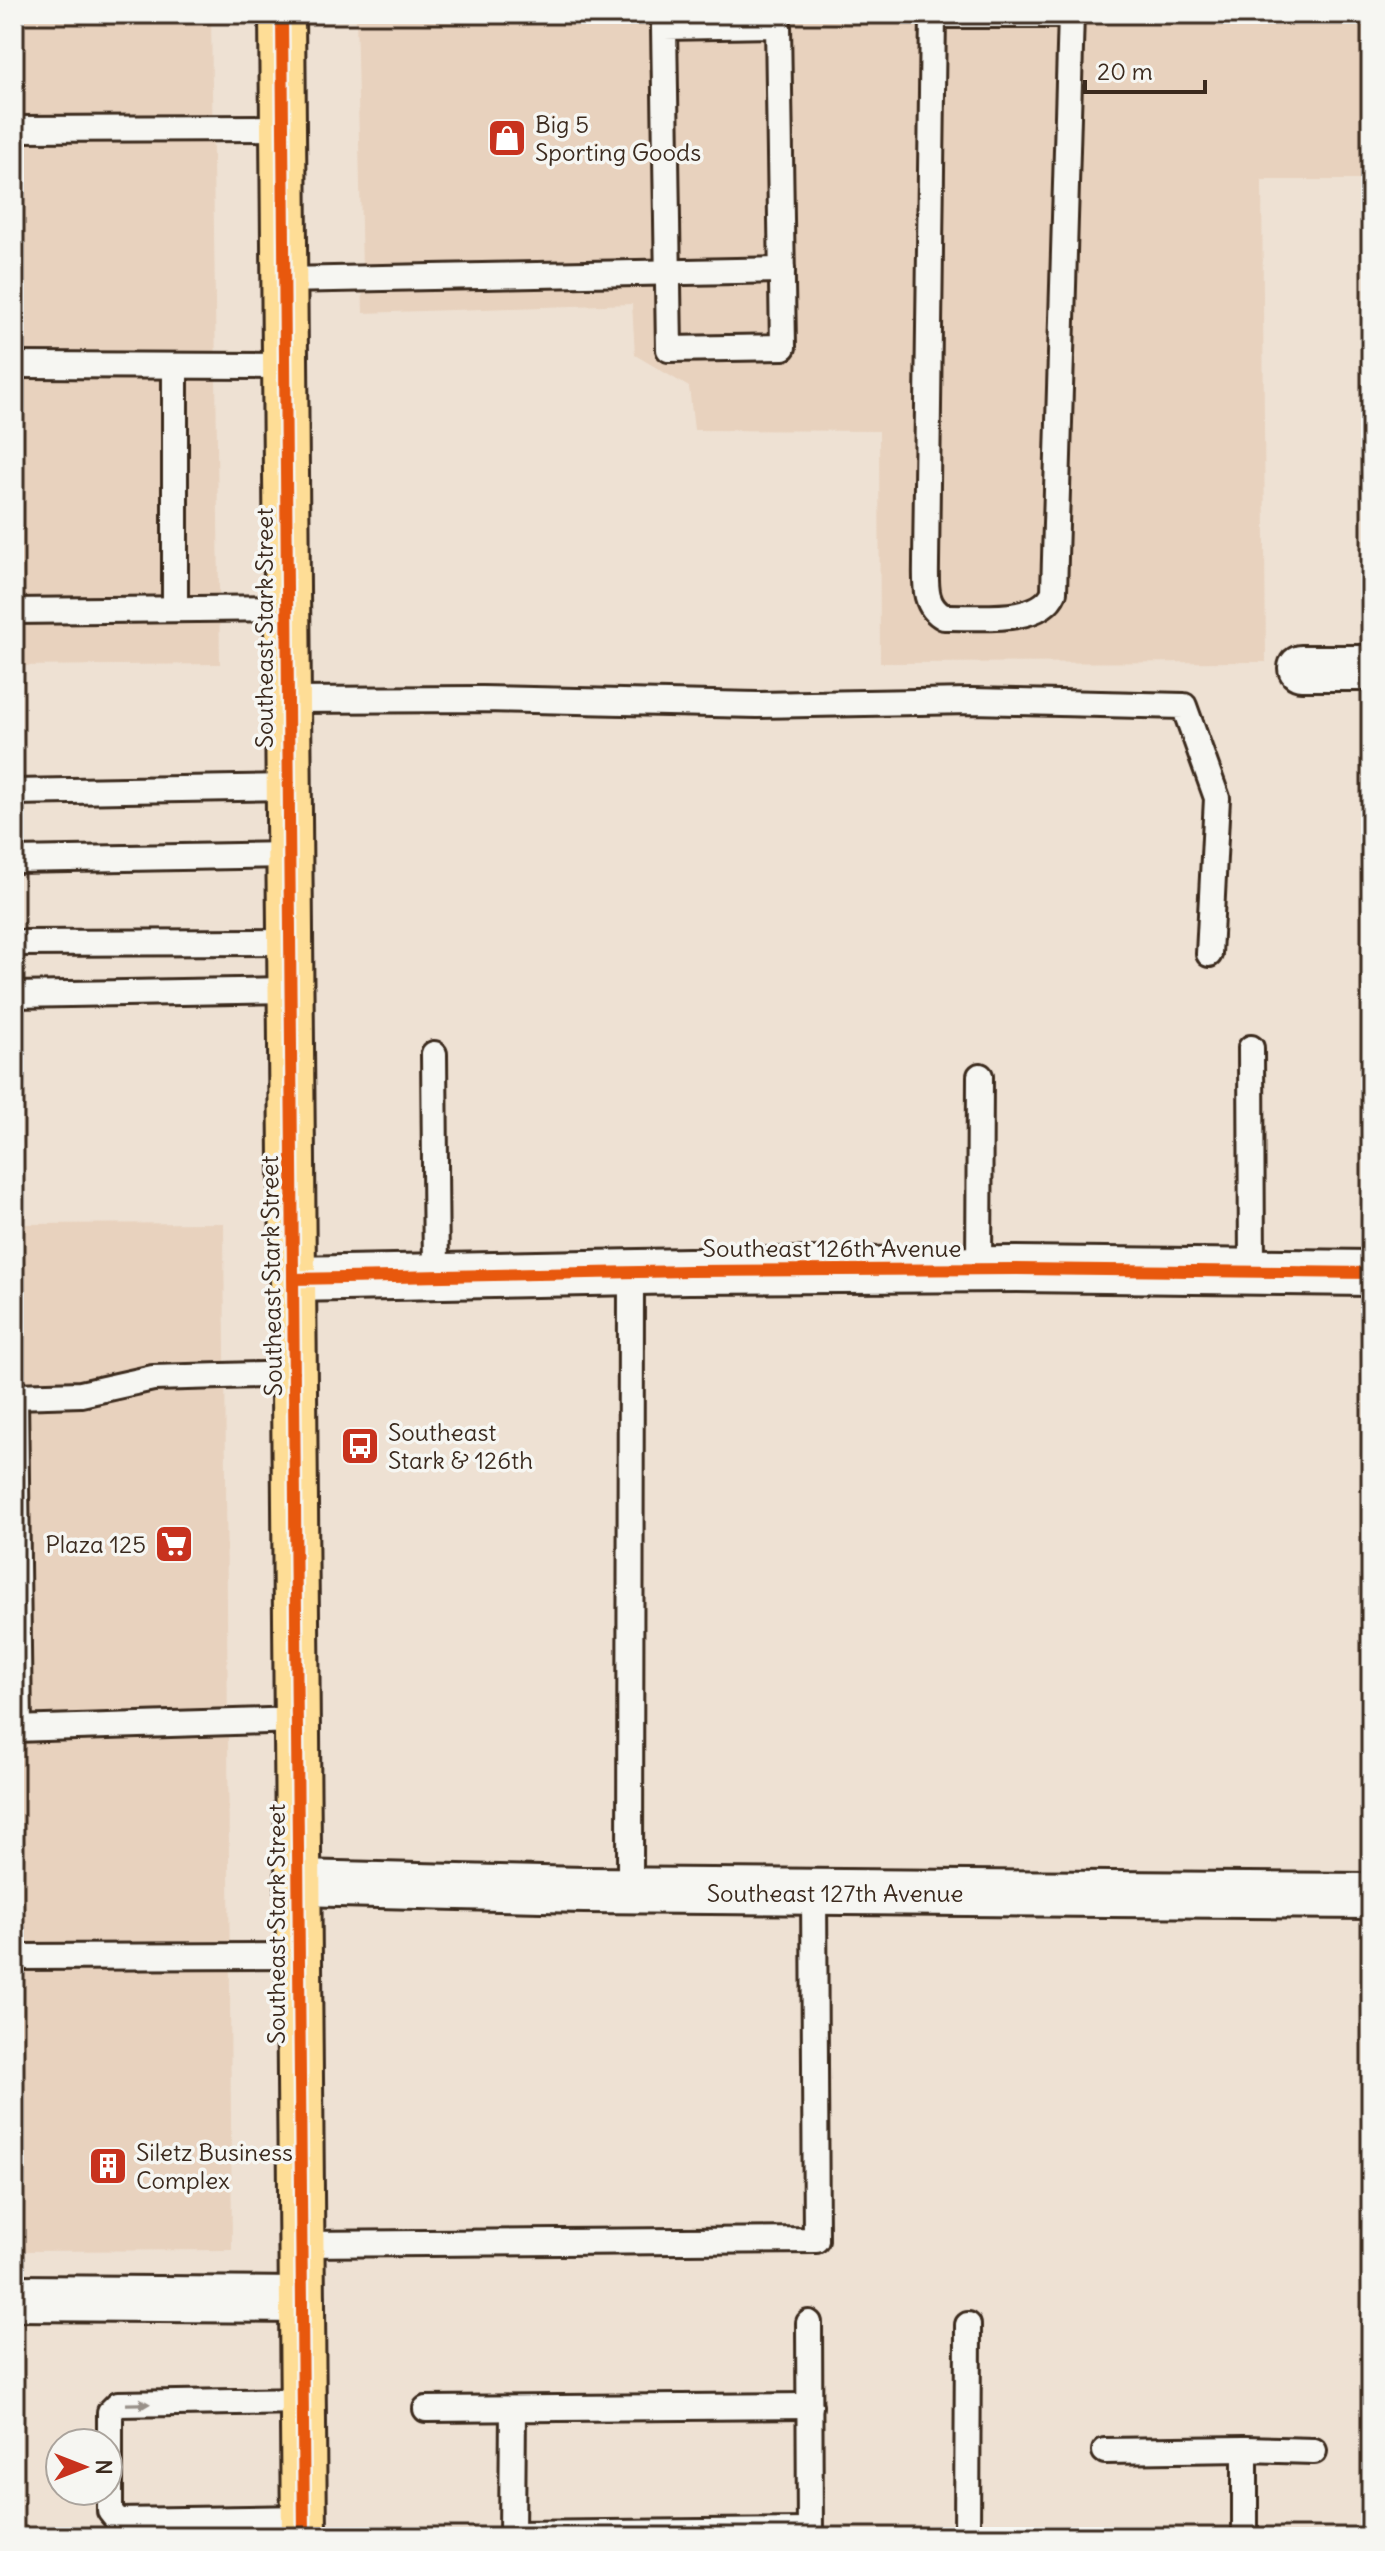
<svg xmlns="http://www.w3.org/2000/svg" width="1385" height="2551" font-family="Delius,sans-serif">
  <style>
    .built { fill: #e8d2be }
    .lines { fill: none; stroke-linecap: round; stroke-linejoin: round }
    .lane-casing { stroke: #3b2a1e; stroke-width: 30 }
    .street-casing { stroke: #3b2a1e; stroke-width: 50 }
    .primary-casing { stroke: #3b2a1e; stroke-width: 50 }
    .lane { stroke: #f6f6f2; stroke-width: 24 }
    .street { stroke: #f6f6f2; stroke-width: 44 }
    .primary { stroke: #fedd96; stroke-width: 44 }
    .cycleway-casing { stroke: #f6f6f2; stroke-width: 17 }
    .cycleway { stroke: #e8590c; stroke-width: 12 }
    .oneway { fill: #989088 }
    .labels { text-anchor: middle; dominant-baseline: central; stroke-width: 7; stroke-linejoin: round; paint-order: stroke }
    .poi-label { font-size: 24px; fill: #3b2a1e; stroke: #f6f6f2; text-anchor: start }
    .street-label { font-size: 24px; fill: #3b2a1e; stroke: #f6f6f2 }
  </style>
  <rect width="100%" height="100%" fill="#eee1d3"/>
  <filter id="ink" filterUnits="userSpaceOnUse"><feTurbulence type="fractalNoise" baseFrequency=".0125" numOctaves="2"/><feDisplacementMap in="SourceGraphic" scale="16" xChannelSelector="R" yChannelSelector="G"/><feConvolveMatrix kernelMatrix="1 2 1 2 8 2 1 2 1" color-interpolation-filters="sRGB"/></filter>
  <g filter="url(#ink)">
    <g class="built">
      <polygon points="14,14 211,14 220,664 14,666"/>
      <polygon points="356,14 1371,14 1371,180 1262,180 1266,662 880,663 879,431 694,430 689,387 635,355 632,304 363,313"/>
      <polygon points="224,1223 232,2250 14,2251 14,1224"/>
    </g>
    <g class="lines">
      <defs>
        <g id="lane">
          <path d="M933,14l-7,548c0,21 -3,44 18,55 31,-1 96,8 110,-25l17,-578"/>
          <polyline points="933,15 1071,15"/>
          <polygon points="778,25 783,347 669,349 664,27"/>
          <polyline points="14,129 283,128"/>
          <polyline points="284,280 782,270"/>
          <polyline points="14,365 284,366"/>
          <polyline points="175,366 175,609"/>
          <polyline points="14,611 286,608"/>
          <polyline points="287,700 482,699 757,705 972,701 1184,706 1217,798 1209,954"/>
          <polyline points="14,792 288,787"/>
          <polyline points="14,860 288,855"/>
          <polyline points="14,943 288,942"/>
          <polyline points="14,995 289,990"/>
          <polyline points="1251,1048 1252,1272"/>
          <polyline points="434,1054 436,1276"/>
          <polyline points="979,1269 980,1076"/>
          <polyline points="14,1396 81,1394 153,1378 294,1374"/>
          <polyline points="15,1396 19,1729"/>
          <polyline points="14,1729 297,1720"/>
          <polyline points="630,1891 631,1272"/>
          <polyline points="14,1957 297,1956"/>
          <polyline points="302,2244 816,2240 814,1892"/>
          <polyline points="809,2323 810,2537"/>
          <polyline points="303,2401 118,2404 110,2412 110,2511 118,2521 304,2518"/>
          <polyline points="426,2409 810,2406"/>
          <polyline points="1105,2451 1245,2449"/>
          <polyline points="512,2534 810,2531"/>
          <polyline points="512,2537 513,2409"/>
          <polyline points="967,2537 968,2325"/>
          <polyline points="1245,2537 1245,2449 1314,2451"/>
        </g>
        <g id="street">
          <polyline points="1301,668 1371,668"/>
          <polyline points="293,1279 689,1271 1017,1269 1371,1273"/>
          <polyline points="298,1883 584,1890 1371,1896"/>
          <polyline points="14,2298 302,2300"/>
        </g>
        <polyline id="primary" points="282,14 304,2537"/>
      </defs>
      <use href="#lane" class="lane-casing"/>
      <use href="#street" class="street-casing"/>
      <use href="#primary" class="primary-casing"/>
      <use href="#lane" class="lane"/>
      <use href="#street" class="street"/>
      <use href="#primary" class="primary"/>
      <defs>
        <g id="cycleway">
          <polyline points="282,14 304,2537"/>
          <polyline points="293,1279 689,1271 1017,1269 1371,1273"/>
        </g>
      </defs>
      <use href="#cycleway" class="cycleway-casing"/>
      <use href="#cycleway" class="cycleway"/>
    </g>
    <defs><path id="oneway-solid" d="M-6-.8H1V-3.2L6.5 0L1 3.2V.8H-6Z" transform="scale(2)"/></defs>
    <use class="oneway" href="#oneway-solid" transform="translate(138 2404) rotate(-1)"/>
  </g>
  <defs>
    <symbol id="shop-square" viewBox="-11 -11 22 22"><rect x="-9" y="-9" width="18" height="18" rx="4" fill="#c8321e" stroke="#f6f6f2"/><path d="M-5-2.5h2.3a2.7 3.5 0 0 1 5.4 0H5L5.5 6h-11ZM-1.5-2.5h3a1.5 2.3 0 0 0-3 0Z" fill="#fff"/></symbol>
    <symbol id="bus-square" viewBox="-11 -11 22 22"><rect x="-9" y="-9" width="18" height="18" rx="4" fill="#c8321e" stroke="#f6f6f2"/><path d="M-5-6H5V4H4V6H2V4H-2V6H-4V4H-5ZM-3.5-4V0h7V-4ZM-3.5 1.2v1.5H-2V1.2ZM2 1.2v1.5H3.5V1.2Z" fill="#fff"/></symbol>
    <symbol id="supermarket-square" viewBox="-11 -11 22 22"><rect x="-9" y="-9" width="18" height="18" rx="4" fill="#c8321e" stroke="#f6f6f2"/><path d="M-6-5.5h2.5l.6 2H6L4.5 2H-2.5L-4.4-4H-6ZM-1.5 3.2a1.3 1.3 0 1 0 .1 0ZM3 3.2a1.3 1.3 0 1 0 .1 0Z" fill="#fff"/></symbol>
    <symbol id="building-square" viewBox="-11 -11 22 22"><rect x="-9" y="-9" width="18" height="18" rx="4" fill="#c8321e" stroke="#f6f6f2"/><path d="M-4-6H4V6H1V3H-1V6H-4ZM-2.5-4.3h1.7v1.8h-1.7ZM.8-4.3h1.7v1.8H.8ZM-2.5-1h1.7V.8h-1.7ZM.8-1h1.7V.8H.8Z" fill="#fff"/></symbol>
  </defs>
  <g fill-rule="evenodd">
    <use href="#shop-square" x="485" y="116" width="44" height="44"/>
    <use href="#bus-square" x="338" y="1424" width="44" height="44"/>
    <use href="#supermarket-square" x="152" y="1522" width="44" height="44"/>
    <use href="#building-square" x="86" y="2144" width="44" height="44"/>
  </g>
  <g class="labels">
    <g class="poi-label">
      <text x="535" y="124">Big 5<tspan x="535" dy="28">Sporting Goods</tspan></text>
      <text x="388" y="1432">Southeast<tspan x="388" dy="28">Stark &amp; 126th</tspan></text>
      <text x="146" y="1544" text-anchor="end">Plaza 125</text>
      <text x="136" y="2152">Siletz Business<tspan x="136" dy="28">Complex</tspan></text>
    </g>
    <g class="street-label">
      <text transform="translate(264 628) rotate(-90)">Southeast Stark Street</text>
      <text x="832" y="1248">Southeast 126th Avenue</text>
      <text transform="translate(271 1276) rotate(-91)">Southeast Stark Street</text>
      <text x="835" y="1893">Southeast 127th Avenue</text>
      <text transform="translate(276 1924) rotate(-90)">Southeast Stark Street</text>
    </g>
  </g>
  <rect width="1385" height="2551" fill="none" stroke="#f6f6f2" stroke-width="48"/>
  <rect x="24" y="24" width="1337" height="2503" fill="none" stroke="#3b2a1e" stroke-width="3" filter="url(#ink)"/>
  <g transform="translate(84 2467) rotate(90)"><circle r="38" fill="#f6f6f2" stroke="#aba49d" stroke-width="2"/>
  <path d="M0-6L14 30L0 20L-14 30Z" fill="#c8321e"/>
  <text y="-12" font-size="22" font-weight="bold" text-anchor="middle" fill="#3b2a1e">N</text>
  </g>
  <path d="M1085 80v12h120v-12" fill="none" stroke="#3b2a1e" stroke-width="4"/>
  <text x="1097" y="80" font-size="24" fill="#3b2a1e" stroke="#f6f6f2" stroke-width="6" paint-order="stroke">20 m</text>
</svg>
